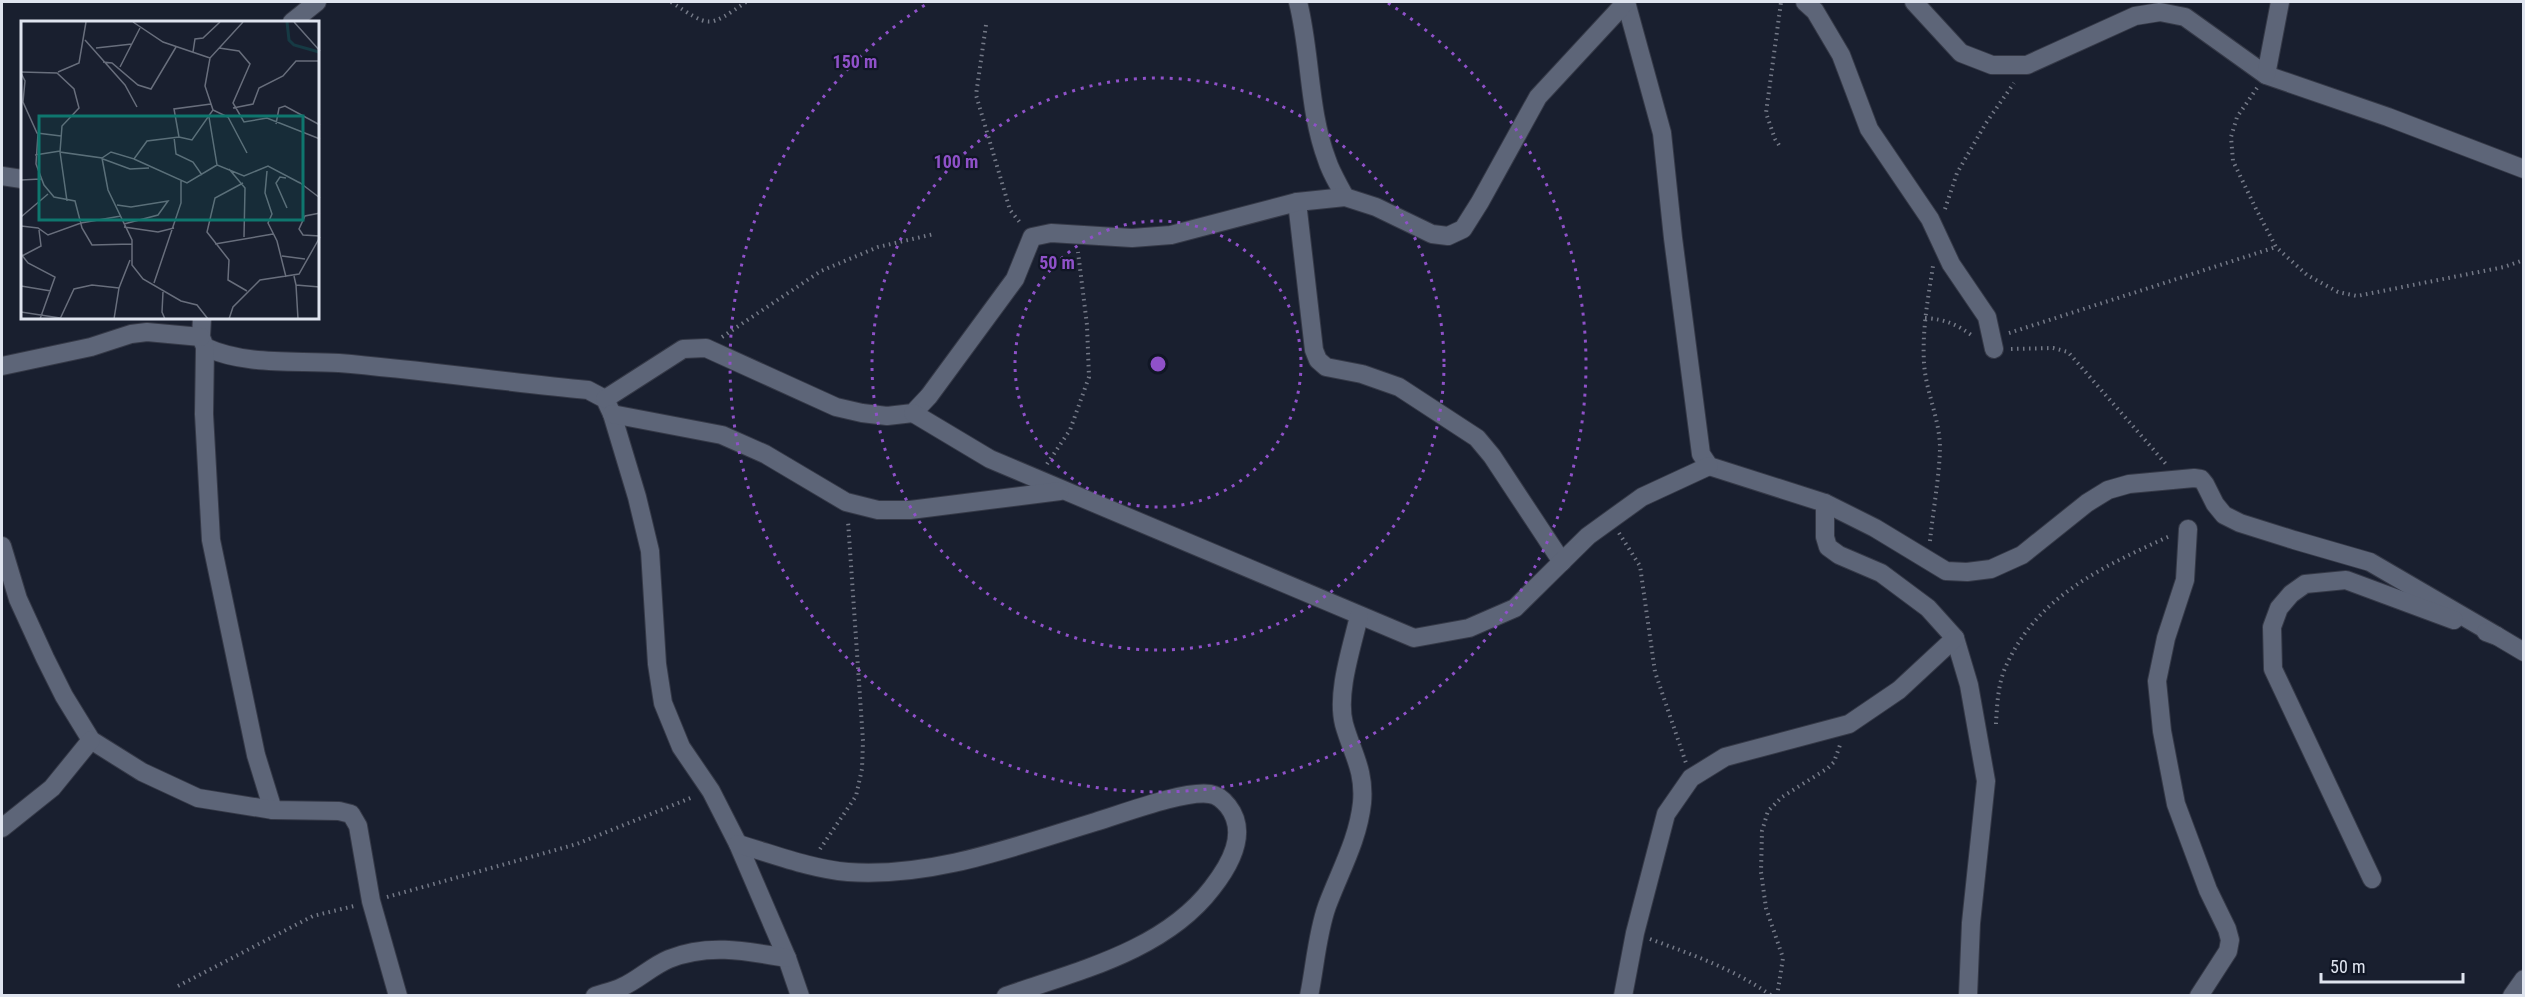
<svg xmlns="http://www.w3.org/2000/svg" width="2525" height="997" font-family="'Roboto Condensed',sans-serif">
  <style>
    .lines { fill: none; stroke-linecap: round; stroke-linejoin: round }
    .minor-casing { stroke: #353947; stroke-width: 20 }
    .path { stroke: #747987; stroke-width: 4; stroke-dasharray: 1.5 4.5; stroke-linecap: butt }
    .minor { stroke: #5d6578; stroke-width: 18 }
    .ring { fill: none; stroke: #8f51c9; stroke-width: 3; stroke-dasharray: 3 6 }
    .inset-river { fill: none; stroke: #163a44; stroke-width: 3 }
    .inset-road { fill: none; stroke: #686e7c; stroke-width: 1.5 }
    .view { fill: #0f766e; fill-opacity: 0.15; stroke: #0f766e; stroke-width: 3 }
    .inset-edge { fill: none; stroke: #dfe4ef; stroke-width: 3 }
    .centre { fill: #8f51c9; stroke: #101625; stroke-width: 3 }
    .ring-label { font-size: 18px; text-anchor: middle; font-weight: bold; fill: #8f51c9; stroke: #101625; stroke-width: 4.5; stroke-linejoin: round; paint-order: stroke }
  </style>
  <rect width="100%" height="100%" fill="#191f2f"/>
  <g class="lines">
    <defs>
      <g id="minor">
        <path d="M1298,2c13,51 10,108 29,158 4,13 12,25 18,37"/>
        <polyline points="1626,2 1662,133 1673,238 1701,454 1709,466 1825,503 1875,528 1946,571 1967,572 1991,569 2022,555 2087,503 2108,490 2129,484 2194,478 2201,479 2205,484 2215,504 2224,515 2240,523 2294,540 2370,562 2497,636"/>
        <polyline points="1805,2 1815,11 1841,55 1869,129 1930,219 1951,264 1987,317 1994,349"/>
        <polyline points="1914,2 1961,53 1992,65 2027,65 2135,16 2160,12 2185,17 2266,75 2388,117 2524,169"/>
        <polyline points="292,22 317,2"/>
        <polyline points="2266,75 2280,2"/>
        <polyline points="2,176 22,179"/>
        <polyline points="1297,202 1314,350 1318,360 1326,367 1362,374 1399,387 1477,438 1492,456 1562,562"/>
        <path d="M202,318l-1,19 4,10c41,19 90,13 134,16 83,7 166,19 249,27l17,9 7,15 25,83 13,54 7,113 6,39 18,44 30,44 27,53 49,114 13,38"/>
        <polyline points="205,347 204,414 211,540 256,755 273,810"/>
        <polyline points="2,366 91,347 131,334 147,332 201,337"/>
        <polyline points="605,399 683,349 706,348 836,407 862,413 887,416 913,413 929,396 1015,279 1032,237 1051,233 1132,238 1171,235 1297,202 1345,197 1376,207 1432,234 1448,236 1463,229 1480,202 1538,97 1626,2"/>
        <polyline points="913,413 990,459 1414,638 1469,628 1515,608 1588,536 1642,497 1709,466"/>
        <polyline points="612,414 722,435 765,454 846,502 878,510 910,510 1060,491"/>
        <polyline points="1825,503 1825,537 1828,547 1839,555 1881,573 1928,608 1955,638 1969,685 1986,781 1971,923 1968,996"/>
        <polyline points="2188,529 2185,580 2166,638 2157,681 2162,731 2176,804 2208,890 2227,929 2230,940 2228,951 2199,996"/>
        <polyline points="2,546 18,599 45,658 64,696 91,740 142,772 198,798 273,810 339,811 351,814 358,826 371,901 398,996"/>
        <polyline points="2486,632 2497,636 2524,652"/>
        <polyline points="2,828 52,788 91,740"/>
        <path d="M738,844c35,10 73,25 110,28 84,6 168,-26 247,-50 27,-8 89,-32 115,-28 7,1 14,7 18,12 21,27 2,59 -16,82 -48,63 -135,83 -206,108"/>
        <polyline points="2372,879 2273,669 2272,627 2279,608 2291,594 2305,584 2346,580 2454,620"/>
        <path d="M595,996c9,-3 19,-5 27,-9 16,-7 30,-21 47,-28 39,-16 78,-8 118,-1"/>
        <path d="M1309,996c6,-29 8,-62 18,-90 13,-35 31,-66 35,-103 3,-33 -10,-50 -18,-79 -8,-31 8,-77 15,-108"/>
        <polyline points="1623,996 1635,933 1666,814 1691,778 1725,757 1849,724 1899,690 1955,638"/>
        <polyline points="2512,996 2524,979"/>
      </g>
    </defs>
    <use href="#minor" class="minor-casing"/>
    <g class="path">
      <path d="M671,2c39,25 36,27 75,0"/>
      <polyline points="986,25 976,95 1010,210 1022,225"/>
      <polyline points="2257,88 2237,117 2231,137 2233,161 2256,209 2276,247 2307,275 2338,292 2357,296 2504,267 2524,260"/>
      <polyline points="1779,145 1775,139 1766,113 1781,2"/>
      <polyline points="1945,209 1957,173 1986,123 2014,83"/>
      <path d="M1925,318c20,1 33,7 49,19"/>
      <polyline points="2009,333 2276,247"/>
      <polyline points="722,337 821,271 878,247 934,234"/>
      <polyline points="2011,349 2053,348 2068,352 2166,464"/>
      <polyline points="1047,464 1070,430 1089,377 1087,325 1078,252"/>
      <polyline points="1619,533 1640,566 1655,672 1686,763"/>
      <path d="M1930,541c3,-30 9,-62 10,-92 0,-30 -14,-56 -16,-86 -2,-32 4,-65 9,-97"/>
      <path d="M1996,724c1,-19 2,-41 10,-58 31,-70 98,-100 164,-130"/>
      <polyline points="820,849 856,796 862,769 863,741 848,521"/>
      <polyline points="387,897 577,844 693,797"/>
      <path d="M1650,939c43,16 84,30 122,57"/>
      <polyline points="178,986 313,916 354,906"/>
      <polyline points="1777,996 1783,958 1766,908 1761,872 1762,831 1768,811 1782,797 1828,768 1834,762 1840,745"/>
    </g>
    <use href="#minor" class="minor"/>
  </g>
  <g class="ring">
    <circle cx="1158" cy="364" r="143"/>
    <circle cx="1158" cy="364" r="286"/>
    <path d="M1388 3A428 428 0 1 1 928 3"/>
  </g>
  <g transform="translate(21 21)">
    <rect width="298" height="298" fill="#191f2f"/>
    <path class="inset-river" d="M266,1l2,18 5,5 25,7"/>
    <path class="inset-road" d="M112,1l30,20 47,16M273,1l26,29M64,19l40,45 12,22M75,27l36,-4M198,27l20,3 11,13 -17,39 11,19 23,-4 53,21M172,31l2,-13 8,-1 17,-16M82,41l9,1 26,22 13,4 25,-42M99,46l20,-39M0,51l36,1 17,16 5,19 -17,18 -2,26 42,6 6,32 24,50v25l11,14 38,22 16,4 11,14M37,51l21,-9 7,-41M0,52l4,8 -2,21 14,31 24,3M212,87l20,-4 6,-16 24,-12 13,-15h24M192,89l15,7 19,36M188,96l8,48 27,11 24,-10 32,17M255,103l3,-16 6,-2 35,19M17,113l-2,30 8,21 10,12 21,4 7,27 10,17 40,-1M153,116l2,17 17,8 9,13M158,116l-5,-28 37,-5M39,131l7,49M14,134l25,-4M81,137l9,-6 23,7 13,-18 32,-4 13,3 21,-30 -8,-24 5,-28 33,-36M82,138l27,10 19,-1M113,138l53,24 30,-18M208,148l16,19 -1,49M246,150l-2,22 7,21 -4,9 9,18 9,36M265,157l-6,-1 -4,6 11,25M0,159l20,-1M278,161l21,16M222,162l-28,15 -8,34 22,28 -1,20 19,11M96,184l14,2 37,-6 -10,14 -34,9M299,192l-15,3 -6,13 4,6 17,1M0,196l27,-23M0,205l17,2 10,7 33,-12 40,-7M103,206l34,5 16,-4M194,223l58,-10M0,233l7,9 27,14 -15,42M1,235l19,-10 -2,-16M261,235l23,3M273,255l2,9 24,2M133,262l27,-80v-22M275,264l2,34M0,265l30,5M142,271l-1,20 3,7M0,291l39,6M39,298l14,-30 18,-4 27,3M93,298l5,-31 11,-28M208,298l4,-12 27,-27 39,-6 21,-37"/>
    <path class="view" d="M18,95h264v104h-264z"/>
    <rect width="298" height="298" class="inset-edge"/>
  </g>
  <circle cx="1158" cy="364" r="9" class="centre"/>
  <g class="ring-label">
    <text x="855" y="68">150 m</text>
    <text x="956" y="168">100 m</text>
    <text x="1057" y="269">50 m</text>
  </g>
  <rect width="2525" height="997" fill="none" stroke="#dfe4ef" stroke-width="6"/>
  <path d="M2321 973v9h142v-9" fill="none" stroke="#dfe4ef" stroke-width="3"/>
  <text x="2330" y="973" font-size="18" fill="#dfe4ef" stroke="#101625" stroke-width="4.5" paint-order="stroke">50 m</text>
</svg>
